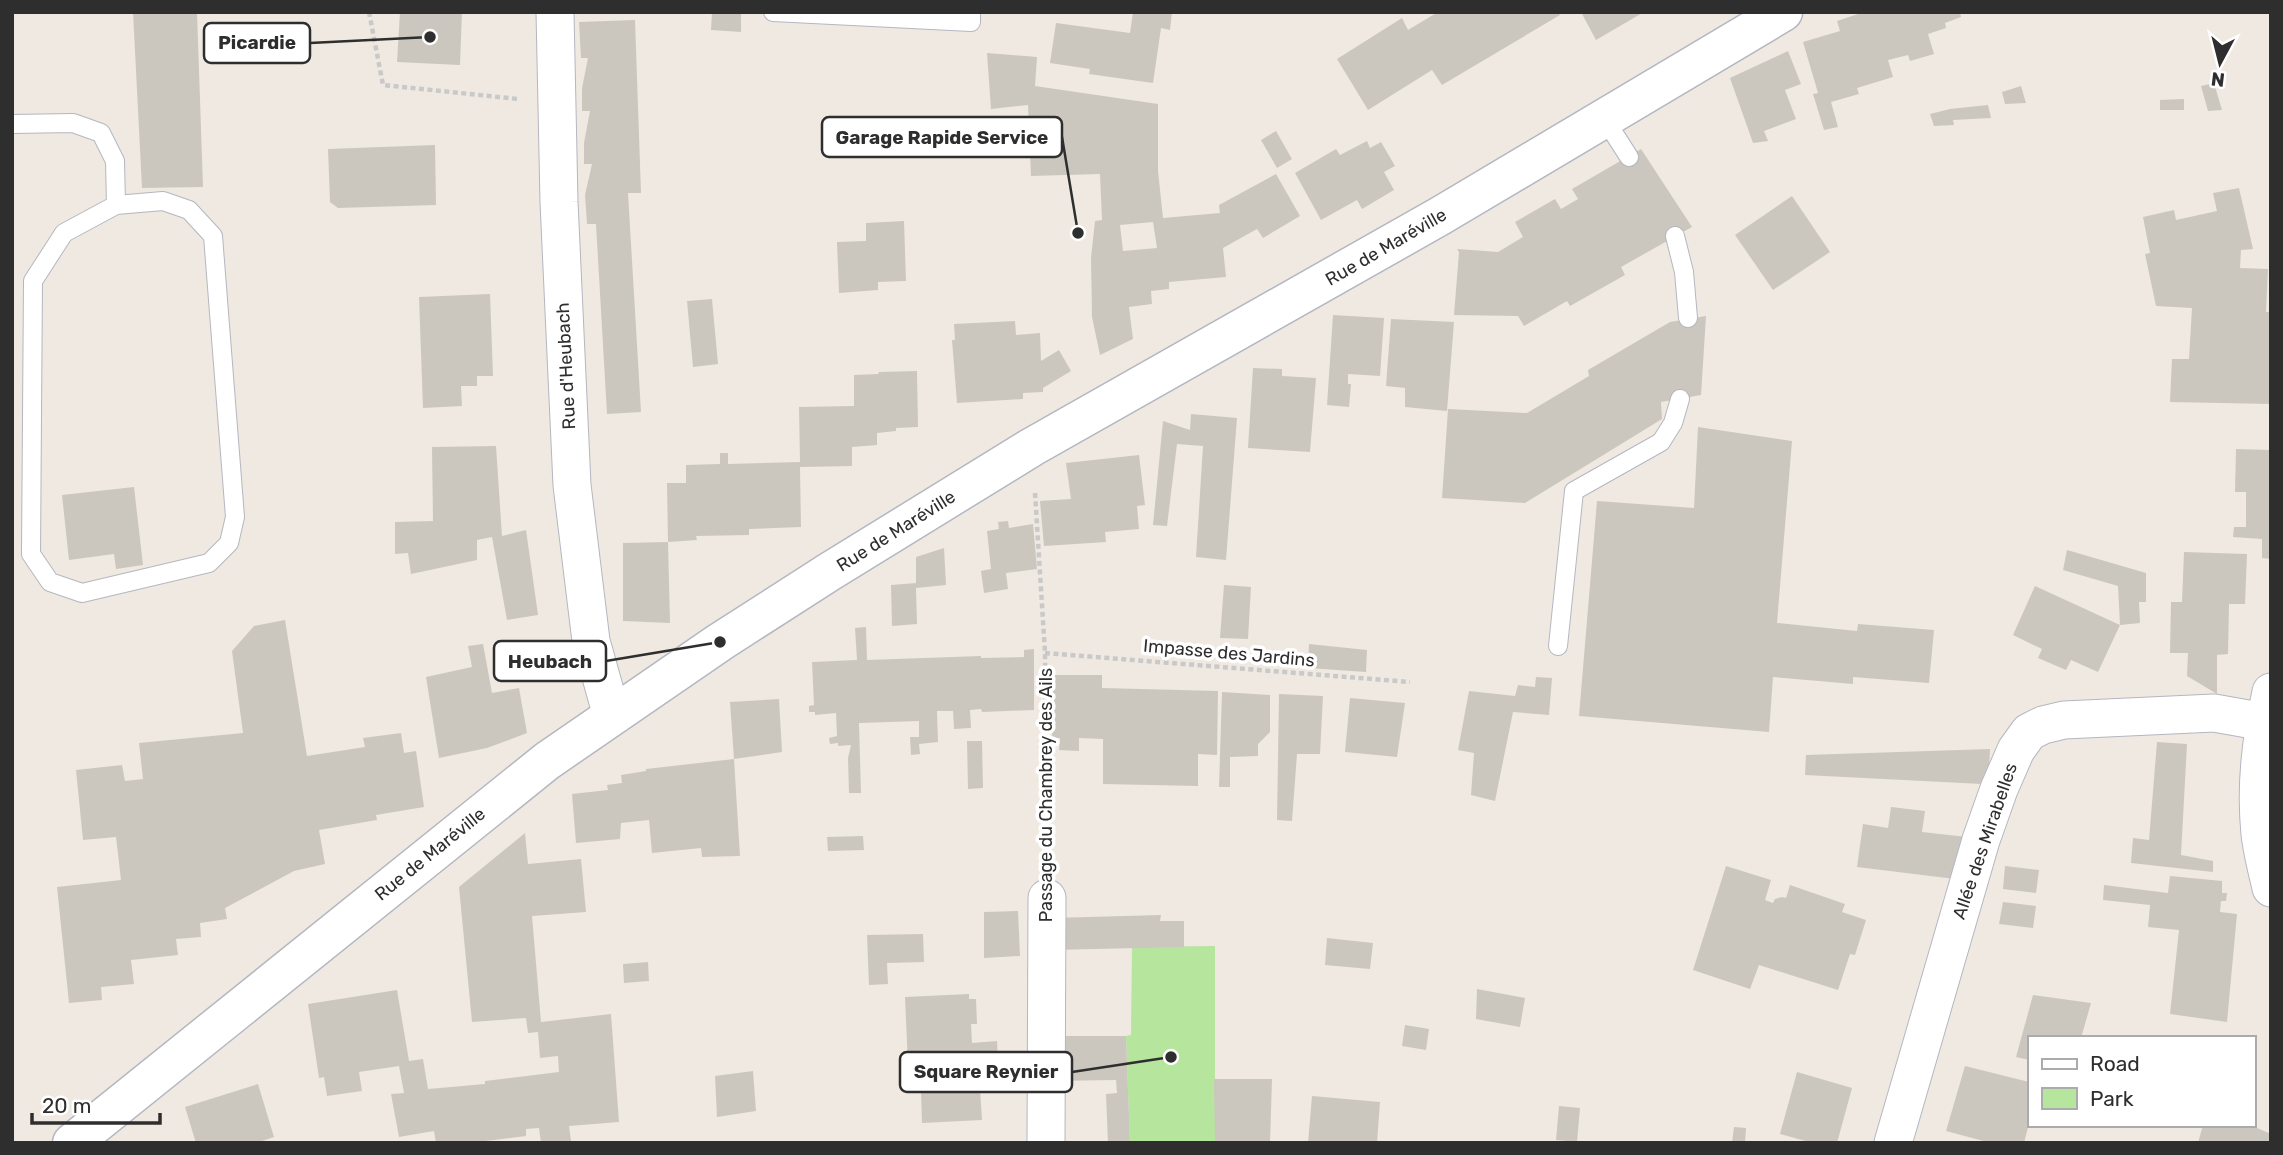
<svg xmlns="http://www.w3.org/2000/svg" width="2283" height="1155" font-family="Rubik,sans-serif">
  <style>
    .green { fill: #b6e59e }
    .building { fill: #cbc7bf; fill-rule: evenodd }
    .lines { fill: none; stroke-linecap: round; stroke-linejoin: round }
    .service-casing { stroke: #b4b7c1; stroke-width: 20 }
    .minor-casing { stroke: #b4b7c1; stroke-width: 39 }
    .secondary-casing { stroke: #b4b7c1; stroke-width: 41 }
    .path { stroke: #c9c9c9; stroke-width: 4.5; stroke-dasharray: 5 3.5; stroke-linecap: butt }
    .service { stroke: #fff; stroke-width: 18 }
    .minor { stroke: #fff; stroke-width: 37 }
    .secondary { stroke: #fff; stroke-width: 38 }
    .labels { text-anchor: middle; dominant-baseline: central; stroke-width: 7; stroke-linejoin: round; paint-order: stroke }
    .street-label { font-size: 18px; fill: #2e2e2e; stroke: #fff }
    .leader { fill: none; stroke: #2e2e2e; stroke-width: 2.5 }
    .callout-dot { fill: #2e2e2e; stroke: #fff; stroke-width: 2.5 }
    .callout { fill: #fff; stroke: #2e2e2e; stroke-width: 2.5 }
    .callout-label { font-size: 19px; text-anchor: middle; font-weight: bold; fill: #2e2e2e }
  </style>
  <rect width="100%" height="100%" fill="#efe9e1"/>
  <polygon class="green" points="1215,946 1215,1143 1130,1143 1126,1036 1131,1035 1132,947"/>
  <g class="building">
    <polygon points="133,12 197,12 203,187 142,188"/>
    <polygon points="400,12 462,12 460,65 397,62"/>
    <polygon points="712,12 741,12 741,32 711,30"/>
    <polygon points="1133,12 1172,12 1170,30 1161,28 1153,83 1089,74 1090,69 1050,63 1056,23 1130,33"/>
    <polygon points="1438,12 1558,12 1560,15 1442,85 1432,70 1368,110 1337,59 1402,18 1408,30"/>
    <polygon points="1581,12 1644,12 1596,40"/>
    <polygon points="1864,12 1960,12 1961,17 1945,23 1946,28 1928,34 1934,54 1910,61 1908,55 1888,60 1893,77 1857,88 1859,94 1831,102 1838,127 1824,130 1813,94 1818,93 1803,42 1840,31 1837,21"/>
    <polygon points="635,20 641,193 628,193 641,412 607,414 596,224 587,224 585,195 592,164 584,164 584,143 590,111 582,111 582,88 588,58 581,58 579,22"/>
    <polygon points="1788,51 1801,84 1785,90 1796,119 1764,131 1768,141 1753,143 1730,78"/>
    <path d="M987,53l50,4 -2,29 123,18v67l5,47 57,-5 -1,-8 57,-31 24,42 -37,22 -6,-9 -34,19 3,29 -57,5v7l-18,2 1,13 -23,3 4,32 -33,16 -8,-38 -1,-59 4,-37 7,-1 -2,-46 -69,2 -3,-71 -37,4zM1153,222l4,26 -34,3 -3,-26z"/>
    <polygon points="2214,83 2222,110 2208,111 2201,86"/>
    <polygon points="2021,86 2026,103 2005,104 2002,92"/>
    <polygon points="2184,99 2184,110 2160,110 2160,100"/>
    <polygon points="1988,105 1991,118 1953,120 1954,125 1934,126 1930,114 1950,109"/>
    <polygon points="1276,131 1292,159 1277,168 1261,140"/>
    <polygon points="1367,141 1370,148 1381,142 1395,166 1384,172 1394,190 1362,209 1357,200 1321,220 1295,173 1336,149 1340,155"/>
    <polygon points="435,145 436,205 338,208 330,202 328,149"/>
    <polygon points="1641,149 1692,227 1621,267 1625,275 1570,306 1567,301 1524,326 1518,316 1454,315 1459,252 1457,249 1498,252 1523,237 1515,222 1555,199 1561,209 1578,199 1572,189"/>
    <polygon points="2239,188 2253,249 2241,250 2240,268 2268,269 2266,312 2271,312 2271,404 2170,402 2172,359 2189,359 2192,308 2156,306 2145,254 2150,253 2143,217 2174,210 2176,220 2217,211 2213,193"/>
    <polygon points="1792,196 1830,252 1773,290 1735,235"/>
    <polygon points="904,221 906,281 878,282 878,290 839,293 837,242 866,241 866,223"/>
    <polygon points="490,294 493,376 477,376 477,386 461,386 462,406 423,408 419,297"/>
    <polygon points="712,299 718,364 693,367 687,301"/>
    <polygon points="1333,315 1384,318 1380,376 1348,374 1348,384 1351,384 1349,407 1327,405"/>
    <polygon points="1706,316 1701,395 1661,402 1662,419 1525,503 1442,498 1448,409 1527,413 1589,376 1588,370 1670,322"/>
    <polygon points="1391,319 1454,322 1447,411 1405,407 1405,388 1386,386"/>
    <polygon points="1015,321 1016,335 1040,333 1041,361 1059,350 1071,371 1043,388 1043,392 1023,393 1023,399 957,403 952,340 955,340 954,324"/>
    <polygon points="1253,368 1282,369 1282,376 1316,378 1310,452 1248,448"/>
    <polygon points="917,371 918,427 896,428 896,431 877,433 877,445 852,447 852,466 800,467 801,527 749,529 749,535 696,536 697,540 668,542 670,623 623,621 623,543 668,542 667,483 686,483 686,465 720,464 720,453 728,453 728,464 800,462 799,407 854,406 854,375 878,374 879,372"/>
    <polygon points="1191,414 1237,418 1226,560 1196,557 1203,446 1177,444 1167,526 1153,525 1163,421 1190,430"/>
    <polygon points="1698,427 1792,441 1777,623 1857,631 1858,624 1934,630 1929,683 1853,677 1853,684 1773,677 1769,732 1579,716 1597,501 1694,508"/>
    <polygon points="496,446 502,536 526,530 538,615 507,620 492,537 477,540 477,560 411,574 408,553 395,554 395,522 433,521 432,447"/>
    <polygon points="2236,449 2271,450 2271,559 2262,558 2262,539 2233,537 2234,527 2246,527 2246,492 2235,492"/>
    <polygon points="1139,455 1145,505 1137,506 1139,529 1105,532 1106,542 1044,546 1040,501 1071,499 1066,463"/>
    <polygon points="134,487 143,565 116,569 114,554 69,560 62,495"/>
    <polygon points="1008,521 1009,528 1033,524 1037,569 1006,573 1008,589 984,593 981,571 991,569 987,531 999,529 998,522"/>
    <polygon points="944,548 946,585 916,588 917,624 892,626 891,585 916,583 916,557"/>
    <polygon points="2067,550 2146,573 2146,602 2139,602 2140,623 2120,625 2118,586 2063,570"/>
    <polygon points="2184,552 2247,554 2245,604 2229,604 2228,654 2217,655 2217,694 2187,676 2188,653 2170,653 2171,602 2182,602"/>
    <polygon points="1224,585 1251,587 1248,639 1220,638"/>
    <polygon points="2035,586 2120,625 2098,672 2071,660 2066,670 2038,658 2042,649 2013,635"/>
    <polygon points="285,620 307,756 365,747 363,738 401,733 404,753 416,751 424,807 376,815 377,820 319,830 325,864 294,871 225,908 227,919 200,923 201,937 176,939 178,955 131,960 134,984 101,987 102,1000 69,1003 57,887 121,880 116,837 83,840 76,770 122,765 125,781 143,779 139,743 243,733 232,651 254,626"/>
    <polygon points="866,627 867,660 981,656 981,658 1024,657 1024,650 1034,649 1034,710 982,712 981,709 970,710 971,728 954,729 953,711 937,711 938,742 919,744 920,754 911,755 910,737 919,737 919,721 859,723 861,793 849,793 848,758 851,745 838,746 838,743 830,744 829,738 837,736 836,713 815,715 815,712 809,712 809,706 814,705 812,662 857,660 855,628"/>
    <polygon points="483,644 492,693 519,688 527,733 487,748 439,758 426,677 472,667 468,646"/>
    <polygon points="1309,644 1367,650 1366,672 1308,668"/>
    <polygon points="1053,675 1102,675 1102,688 1218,691 1217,755 1198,754 1198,786 1103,784 1103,739 1079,738 1079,751 1059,750 1060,738 1052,738"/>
    <polygon points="1536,677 1552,678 1549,715 1513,712 1495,801 1471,795 1474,753 1458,750 1469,691 1515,696 1518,685 1535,687"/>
    <polygon points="1222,692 1270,695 1270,732 1258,744 1258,756 1230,757 1230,787 1219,787"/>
    <polygon points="1279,694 1323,696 1320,754 1297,754 1292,821 1277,820"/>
    <polygon points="1350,698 1405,703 1397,757 1345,752"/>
    <polygon points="779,699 782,752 734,759 730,702"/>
    <polygon points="967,741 982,741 983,788 968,789"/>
    <polygon points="2157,742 2187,744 2181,855 2213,861 2213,872 2131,863 2133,838 2149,840"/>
    <polygon points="1990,749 1989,769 1982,784 1805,775 1806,755"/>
    <polygon points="734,759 740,856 702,857 701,848 652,853 649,820 621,823 620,839 576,843 572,794 608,790 607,785 622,783 621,775 646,771 646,769"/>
    <polygon points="1891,807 1925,811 1922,832 1967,837 1955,879 1857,867 1863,824 1888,828"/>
    <polygon points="525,833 528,864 581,859 586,912 532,916 541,1022 611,1014 619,1122 569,1126 571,1141 548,1143 541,1143 539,1128 526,1129 526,1136 469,1143 436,1143 434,1131 399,1137 391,1094 404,1093 399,1066 359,1072 362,1091 327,1096 324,1077 319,1078 308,1004 397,990 409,1061 423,1059 428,1089 485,1084 485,1081 559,1072 558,1056 540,1058 538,1032 528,1033 526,1018 472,1022 459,887"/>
    <polygon points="863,836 864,850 828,851 827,837"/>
    <polygon points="1726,866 1771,880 1765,900 1773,903 1775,899 1782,897 1786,898 1790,885 1845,904 1842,912 1866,920 1855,955 1850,954 1838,990 1759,965 1750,989 1693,970"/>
    <polygon points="2005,866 2039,870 2036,893 2003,889"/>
    <polygon points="2170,876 2222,881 2222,893 2227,893 2226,901 2221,901 2220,912 2237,914 2227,1022 2170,1014 2179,930 2148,927 2150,905 2103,900 2104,885 2168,893"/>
    <polygon points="2003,902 2036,906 2033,928 1999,924"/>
    <polygon points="1018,911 1020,956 984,958 984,912"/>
    <polygon points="1161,915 1160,921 1184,921 1184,947 1051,950 1051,918"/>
    <polygon points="923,934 924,962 887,963 888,984 869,985 867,935"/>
    <polygon points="1327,938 1373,943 1370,969 1325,965"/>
    <polygon points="648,962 649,981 624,983 623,964"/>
    <polygon points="1477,989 1525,998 1520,1027 1476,1019"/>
    <polygon points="969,994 969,999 976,999 977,1024 971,1024 972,1043 997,1041 998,1060 973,1062 974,1089 980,1089 982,1120 922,1123 921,1092 914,1093 914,1064 908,1065 905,997"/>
    <polygon points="2033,995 2091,1003 2081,1038 2029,1038 2029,1060 2016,1057"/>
    <polygon points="1405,1025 1429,1029 1426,1050 1402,1046"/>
    <polygon points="1052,1036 1126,1036 1130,1143 1108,1143 1106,1094 1117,1093 1116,1080 1052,1081"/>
    <polygon points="1965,1066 2029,1082 2029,1123 2024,1143 1991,1143 1946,1131"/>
    <polygon points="753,1071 756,1111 717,1117 715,1076"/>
    <polygon points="1797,1072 1852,1088 1837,1143 1813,1143 1780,1134"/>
    <polygon points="1214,1079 1272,1079 1270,1143 1215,1143"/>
    <polygon points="258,1084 274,1137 256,1143 196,1143 185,1107"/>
    <polygon points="1312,1096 1380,1102 1377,1143 1308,1143"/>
    <polygon points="1559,1106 1580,1108 1577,1142 1556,1140"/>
    <polygon points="2203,1125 2250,1125 2271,1134 2271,1143 2198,1143"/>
    <polygon points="1734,1127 1746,1128 1745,1143 1732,1143"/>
  </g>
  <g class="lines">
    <defs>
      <g id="service">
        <polyline points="773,12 971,22 971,12"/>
        <polyline points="1604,118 1629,157"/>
        <polyline points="12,124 73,123 101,133 115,161 116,205"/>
        <polygon points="163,201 189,210 213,236 235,517 229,543 209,563 82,593 50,582 31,554 33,281 64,233 116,205"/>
        <polyline points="1675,236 1684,272 1688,318"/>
        <polyline points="1558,646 1574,491 1661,442 1673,423 1680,399"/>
      </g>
      <g id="minor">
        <polyline points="555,12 559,202 572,485 591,641 612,716"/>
        <path d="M2271,692c-10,47 -16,93 -11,142 2,18 7,36 11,54"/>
        <polyline points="1046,1143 1047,898"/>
        <polyline points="1893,1143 1981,840 1999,789 2016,750 2029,732 2043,725 2064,720 2214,713 2265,722"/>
      </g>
      <polyline id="secondary" points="72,1143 547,761 720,642 829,572 1032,447 1440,216 1783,12"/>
    </defs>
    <use href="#service" class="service-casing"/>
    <use href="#minor" class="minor-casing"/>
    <use href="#secondary" class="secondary-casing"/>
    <g class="path">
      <polyline points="369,12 383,85 518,99"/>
      <polyline points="1035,493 1045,653 1047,858"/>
      <polyline points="1045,653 1410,682"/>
    </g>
    <use href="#service" class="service"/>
    <use href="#minor" class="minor"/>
    <use href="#secondary" class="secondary"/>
  </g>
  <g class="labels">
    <g class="street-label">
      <text transform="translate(1386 247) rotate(-30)">Rue de Maréville</text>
      <text transform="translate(566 366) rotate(-93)">Rue d'Heubach</text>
      <text transform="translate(896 531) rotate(-32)">Rue de Maréville</text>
      <text transform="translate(1229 653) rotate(5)">Impasse des Jardins</text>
      <text transform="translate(1046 795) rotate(-90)">Passage du Chambrey des Ails</text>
      <text transform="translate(1985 841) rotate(-71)">Allée des Mirabelles</text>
      <text transform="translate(430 854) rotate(-39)">Rue de Maréville</text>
    </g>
  </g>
  <path class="leader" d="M430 37L310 43M1078 233L1062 137M720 642L606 661M1171 1057L1072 1072"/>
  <g class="callout-dot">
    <circle cx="430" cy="37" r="7"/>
    <circle cx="1078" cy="233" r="7"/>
    <circle cx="720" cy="642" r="7"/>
    <circle cx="1171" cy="1057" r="7"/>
  </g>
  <g class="callout">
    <rect x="204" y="23" width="106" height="40" rx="7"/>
    <rect x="822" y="117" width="240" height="40" rx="7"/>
    <rect x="494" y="641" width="112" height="40" rx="7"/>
    <rect x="900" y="1052" width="172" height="40" rx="7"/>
  </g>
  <g class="callout-label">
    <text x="257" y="49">Picardie</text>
    <text x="942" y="144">Garage Rapide Service</text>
    <text x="550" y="668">Heubach</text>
    <text x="986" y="1078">Square Reynier</text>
  </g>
  <rect width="2283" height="1155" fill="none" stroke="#2e2e2e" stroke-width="28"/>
  <rect x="2028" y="1036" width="228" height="91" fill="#ffffff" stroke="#ababab" stroke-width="2"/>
  <rect x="2042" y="1059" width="35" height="10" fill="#ffffff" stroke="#ababab" stroke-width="2"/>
  <text x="2090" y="1071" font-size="21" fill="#2e2e2e">Road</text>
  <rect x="2042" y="1088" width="35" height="21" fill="#b6e59e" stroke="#ababab" stroke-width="2"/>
  <text x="2090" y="1106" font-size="21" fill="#2e2e2e">Park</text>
  <g transform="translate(2220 63) rotate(187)" stroke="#ffffff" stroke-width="5" paint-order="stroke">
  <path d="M0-5L12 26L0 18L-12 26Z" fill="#2e2e2e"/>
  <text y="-10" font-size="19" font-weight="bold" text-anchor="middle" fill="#2e2e2e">N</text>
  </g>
  <path d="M32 1113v10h128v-10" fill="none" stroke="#2e2e2e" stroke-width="3.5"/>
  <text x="42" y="1113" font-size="21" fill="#2e2e2e" stroke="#ffffff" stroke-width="5" paint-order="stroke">20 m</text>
</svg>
